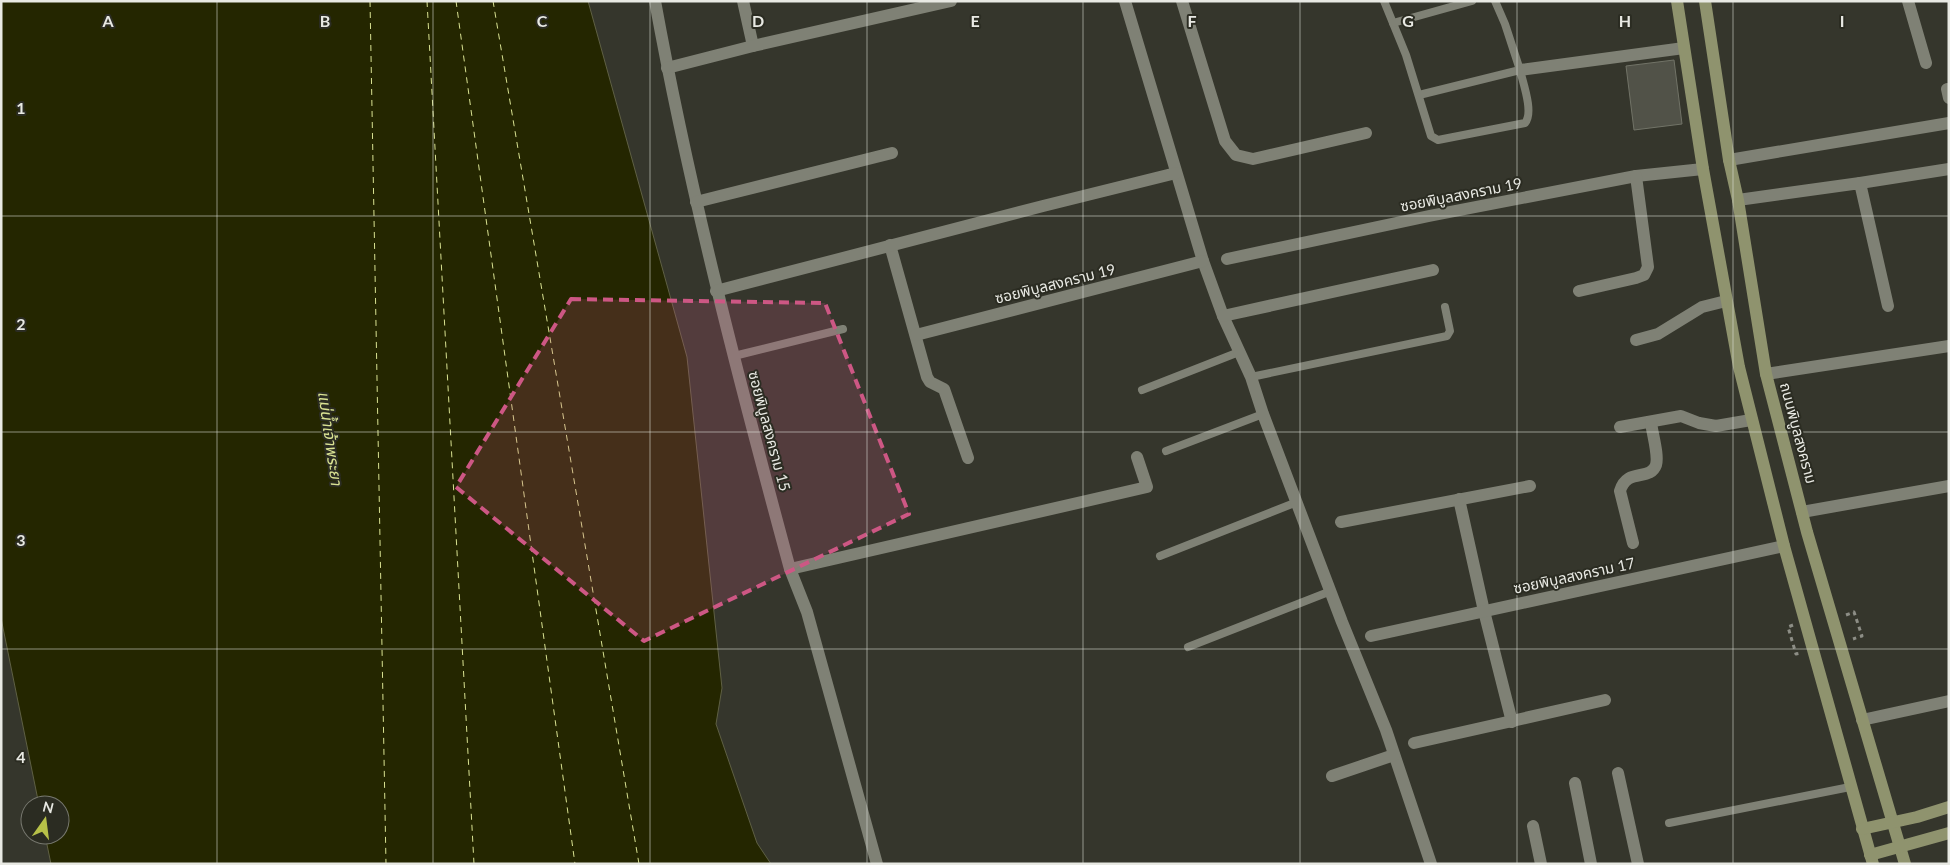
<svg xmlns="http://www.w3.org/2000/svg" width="1950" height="865" font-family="Lato,'Noto Sans Thai',sans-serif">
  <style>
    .water { fill: #242600; stroke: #5f6044 }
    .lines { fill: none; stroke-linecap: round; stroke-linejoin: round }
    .ferry { stroke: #d9e292; stroke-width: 1; stroke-dasharray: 6 5; stroke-linecap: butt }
    .building { fill: #515248; stroke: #717367 }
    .path { stroke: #8d8e86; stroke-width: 3; stroke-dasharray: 4 4; stroke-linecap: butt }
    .service { stroke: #7f8175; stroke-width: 8 }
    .minor { stroke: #7f8175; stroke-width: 12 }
    .secondary { stroke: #8f936e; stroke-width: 12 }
    .marked { fill: #cd5784; fill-opacity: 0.2; stroke: #cd5784; stroke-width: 4; stroke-dasharray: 10 6; stroke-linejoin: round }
    .grid { fill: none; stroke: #e8e9e3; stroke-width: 1; stroke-opacity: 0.55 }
    .labels { text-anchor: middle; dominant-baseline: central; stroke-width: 4; stroke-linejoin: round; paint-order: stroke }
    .street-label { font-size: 15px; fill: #e8e9e3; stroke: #2b2c22 }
    .water-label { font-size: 16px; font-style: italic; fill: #d9e292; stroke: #2b2c22 }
    .grid-label { font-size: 16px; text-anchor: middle; font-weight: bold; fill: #e8e9e3; stroke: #2b2c22; stroke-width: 4; stroke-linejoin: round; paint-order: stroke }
  </style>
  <rect width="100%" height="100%" fill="#35362c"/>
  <polygon class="water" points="1,1 588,1 687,357 722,688 716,724 757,843 771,864 51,864 45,835 60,835 60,805 39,805 1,618"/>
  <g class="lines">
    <g class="ferry">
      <polyline points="370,1 386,864"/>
      <polyline points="427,1 474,864"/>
      <polyline points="456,1 575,864"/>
      <polyline points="493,1 639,864"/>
    </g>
  </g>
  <polygon class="building" points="1674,60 1682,124 1634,130 1626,66"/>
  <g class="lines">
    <g class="path">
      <polyline points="1846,615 1854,612 1862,636 1853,639"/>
      <polyline points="1793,625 1788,627 1796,654 1801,653"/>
    </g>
    <g class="service">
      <path d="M1384,1l22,54 25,81 7,4 87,-17c9,-10 -2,-40 -5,-53"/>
      <polyline points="1393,23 1472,1"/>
      <polyline points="1419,95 1520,70 1505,24 1495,1"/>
      <polyline points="734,356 843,329"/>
      <polyline points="1251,377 1447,336 1450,331 1445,307"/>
      <polyline points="1142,390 1239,352"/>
      <polyline points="1166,451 1263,414"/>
      <polyline points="1160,556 1297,502"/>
      <polyline points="1188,647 1331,591"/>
      <polyline points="1669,823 1850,787"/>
    </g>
    <g class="minor">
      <path d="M655,1c35,192 84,380 135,568l17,43 70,252"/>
      <polyline points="743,1 753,46"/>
      <polyline points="1125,1 1203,261 1223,316 1251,377 1263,414 1342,622 1386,730 1431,864"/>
      <polyline points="1182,1 1225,141 1236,155 1253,159 1366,133"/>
      <polyline points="1908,1 1926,63"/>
      <polyline points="667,68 753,46 951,1"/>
      <polyline points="1520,70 1684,48"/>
      <polyline points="1947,89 1949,98"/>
      <polyline points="1729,160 1949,123"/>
      <polyline points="1860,183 1949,169"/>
      <polyline points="1738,200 1860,183 1888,306"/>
      <polyline points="696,202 892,153"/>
      <polyline points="890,245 927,377 930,382 944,389 968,458"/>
      <polyline points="1227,259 1429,216 1636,176 1703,169"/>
      <polyline points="716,291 1043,206 1176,173"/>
      <polyline points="1579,291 1636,278 1644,275 1648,267 1636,176"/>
      <polyline points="1223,316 1433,270"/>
      <polyline points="916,335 1203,261"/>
      <polyline points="1636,340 1658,334 1702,307 1726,301"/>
      <polyline points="1766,374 1949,346"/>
      <polyline points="1620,427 1681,416 1699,423 1716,426 1751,420"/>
      <polyline points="1459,499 1484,611 1512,722"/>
      <polyline points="1802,512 1949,486"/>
      <polyline points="1341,522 1530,486"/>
      <path d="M1633,543l-13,-52c7,-24 30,-9 36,-26 3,-10 -4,-32 -5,-43"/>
      <polyline points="790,569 1147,487 1137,457"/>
      <polyline points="1371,636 1784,546"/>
      <polyline points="1862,720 1949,701"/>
      <polyline points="1414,743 1605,700"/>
      <polyline points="1618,773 1638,864"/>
      <polyline points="1332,776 1394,755"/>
      <polyline points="1575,783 1591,864"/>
      <polyline points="1533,826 1541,864"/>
    </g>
    <g class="secondary">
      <polyline points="1677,1 1703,169 1739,367 1784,546 1873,864"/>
      <polyline points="1705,1 1729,160 1738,200 1766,374 1807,532 1905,864"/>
      <polyline points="1862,829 1917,817 1949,807"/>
      <polyline points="1870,855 1949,833"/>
    </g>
  </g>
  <path class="marked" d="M571,299l254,4 84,211 -265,127 -188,-154z"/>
  <path class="grid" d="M217,1v863M433,1v863M650,1v863M867,1v863M1083,1v863M1300,1v863M1517,1v863M1733,1v863M1,216h1948M1,432h1948M1,649h1948"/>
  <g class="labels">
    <g class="street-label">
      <text transform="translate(1461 194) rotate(-11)">ซอยพิบูลสงคราม 19</text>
      <text transform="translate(1055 283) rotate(-14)">ซอยพิบูลสงคราม 19</text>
      <text transform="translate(770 431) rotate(75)">ซอยพิบูลสงคราม 15</text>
      <text transform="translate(1799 433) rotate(75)">ถนนพิบูลสงคราม</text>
      <text transform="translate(1574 575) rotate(-12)">ซอยพิบูลสงคราม 17</text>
    </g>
    <g class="water-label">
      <text transform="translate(331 438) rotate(82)">แม่น้ำเจ้าพระยา</text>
    </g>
  </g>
  <g class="grid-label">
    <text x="108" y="27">A</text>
    <text x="325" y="27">B</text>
    <text x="542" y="27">C</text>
    <text x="758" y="27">D</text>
    <text x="975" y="27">E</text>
    <text x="1192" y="27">F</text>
    <text x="1408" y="27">G</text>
    <text x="1625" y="27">H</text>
    <text x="1842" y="27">I</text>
    <text x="21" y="114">1</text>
    <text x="21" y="330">2</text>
    <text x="21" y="546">3</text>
    <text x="21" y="763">4</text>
  </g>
  <rect width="1950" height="865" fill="none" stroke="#e8e9e3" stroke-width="5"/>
  <g transform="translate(45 820) rotate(14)"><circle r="24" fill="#2b2c22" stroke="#77786f"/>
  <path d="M0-4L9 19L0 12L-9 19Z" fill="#b7c148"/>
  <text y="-8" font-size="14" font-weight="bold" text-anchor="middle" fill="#e8e9e3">N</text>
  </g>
</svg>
